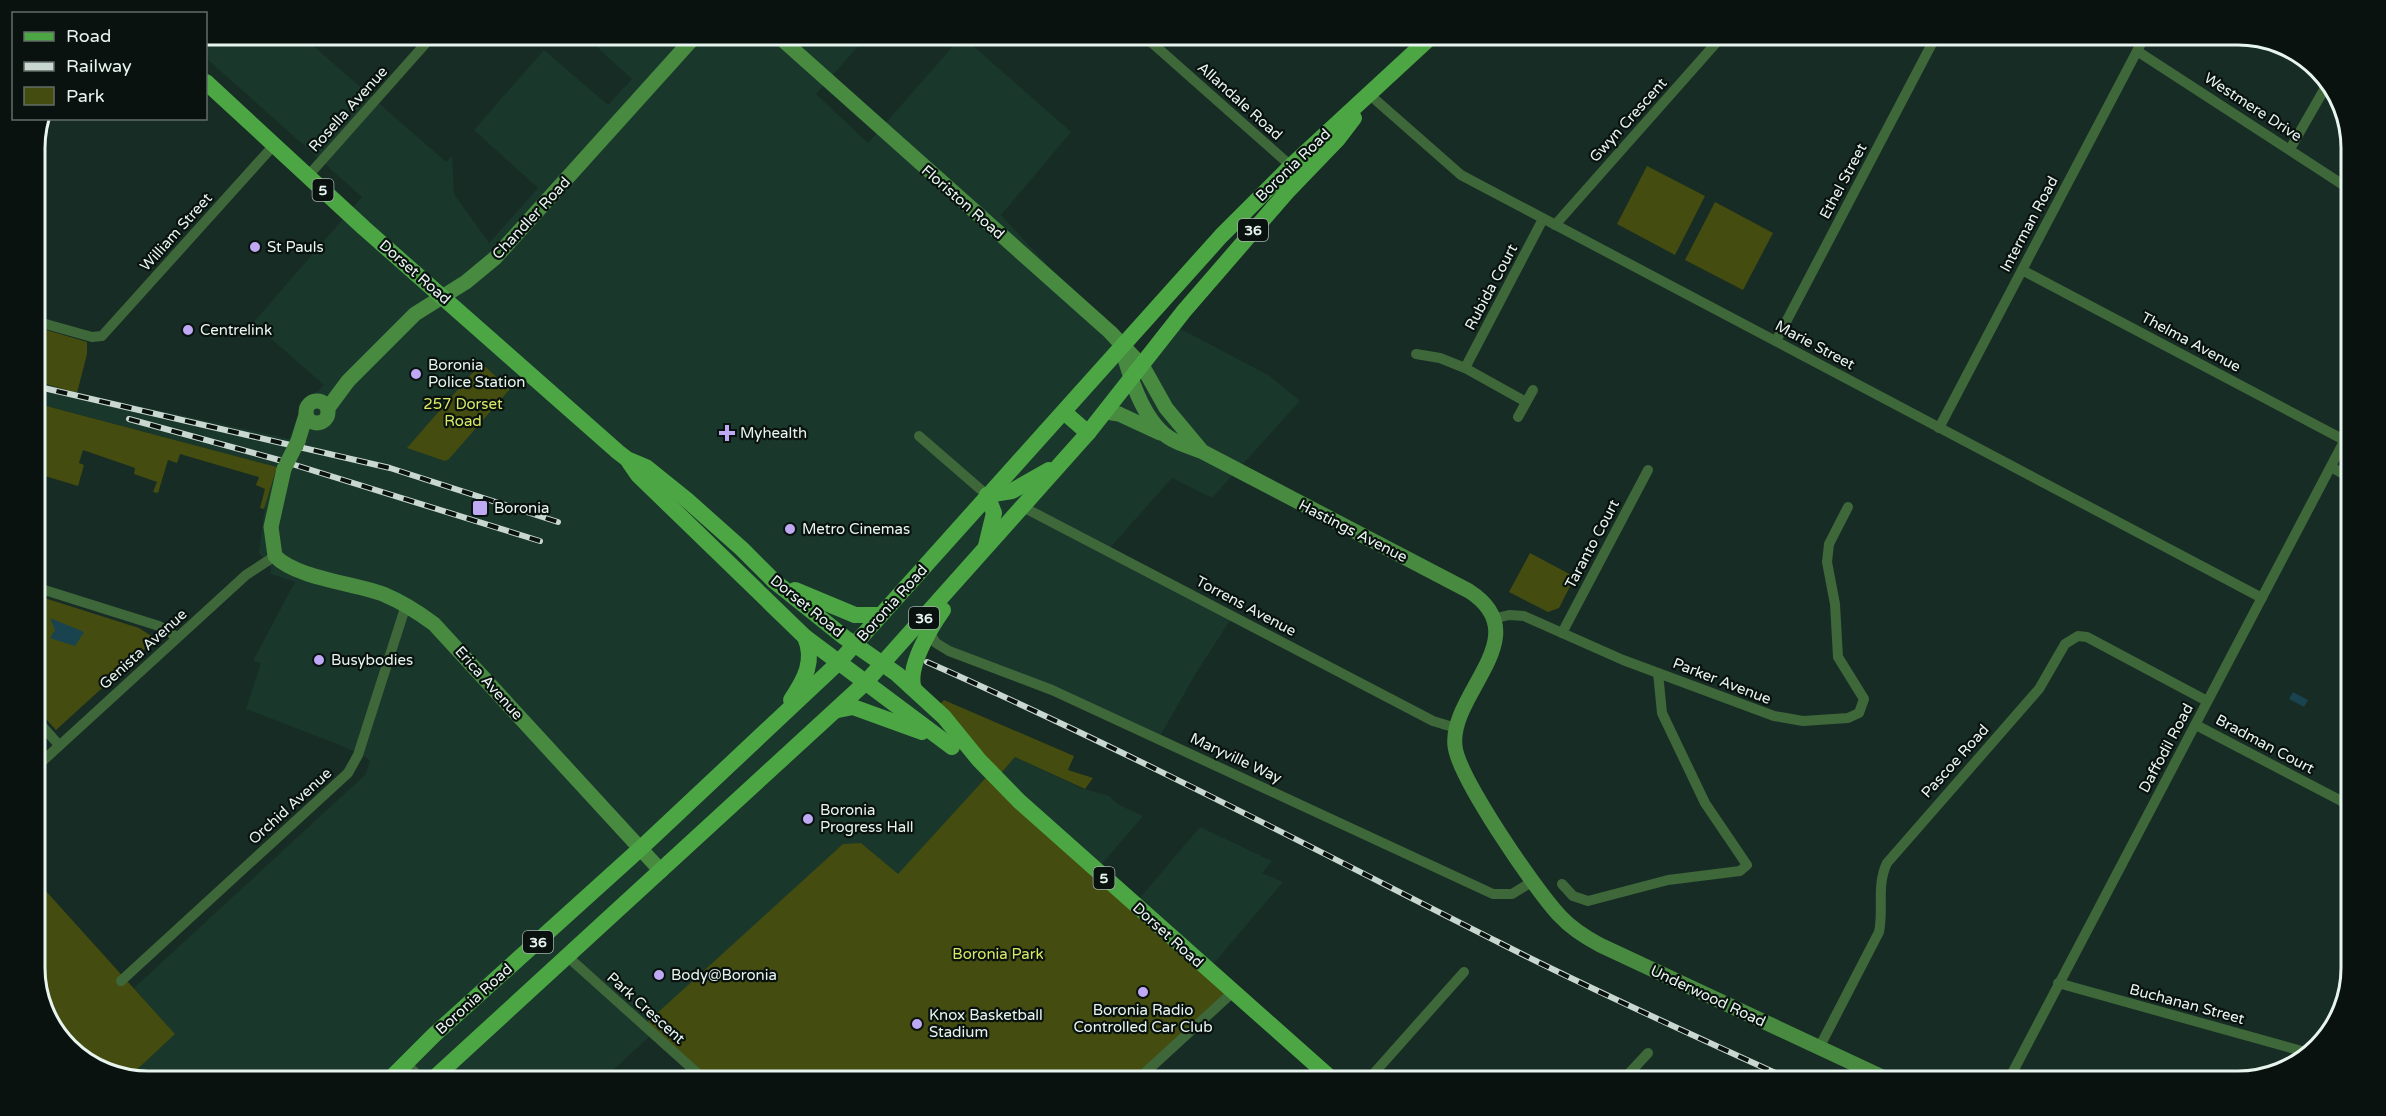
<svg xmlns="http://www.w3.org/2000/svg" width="2386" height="1116" font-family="'Varela Round',sans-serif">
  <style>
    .built { fill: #1a372c }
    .green { fill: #444c0f }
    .water { fill: #18434f }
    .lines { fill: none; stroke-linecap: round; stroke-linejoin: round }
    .street { stroke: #3e673a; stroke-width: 10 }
    .secondary { stroke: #478a40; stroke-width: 15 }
    .primary { stroke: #4ca644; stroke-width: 16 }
    .rail-casing { stroke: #c9d7d1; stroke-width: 6 }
    .rail { stroke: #09120f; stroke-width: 4; stroke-dasharray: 11; stroke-linecap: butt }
    .secondary-bridge { stroke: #478a40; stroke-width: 15 }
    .poi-dot { fill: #bfa9f4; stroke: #09120f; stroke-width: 2 }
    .labels { text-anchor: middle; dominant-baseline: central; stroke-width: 4.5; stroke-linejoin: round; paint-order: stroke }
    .shield { fill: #09120f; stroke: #a5b1ac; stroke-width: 1.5 }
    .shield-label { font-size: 14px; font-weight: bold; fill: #e8f5ef }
    .street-label { font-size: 15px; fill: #e8f5ef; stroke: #09120f }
    .poi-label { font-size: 15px; fill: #e8f5ef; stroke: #09120f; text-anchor: start }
    .park-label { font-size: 15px; fill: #d8ea64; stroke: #09120f }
    .rim { fill: none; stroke: #e8f5ef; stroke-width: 3 }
  </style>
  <rect width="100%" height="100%" fill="#172c24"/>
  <g class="built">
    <polygon points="749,34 758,42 765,35 868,35 816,94 868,143 962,36 1071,132 1001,215 1121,345 1143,366 1173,325 1270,376 1300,401 1212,498 1172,478 1108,550 1233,616 1196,673 1159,738 932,639 911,679 991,772 898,875 861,843 601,1081 148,1081 128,1078 175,1034 134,988 366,774 370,760 345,747 246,709 261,663 253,661 295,582 271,574 271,567 259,553 265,505 277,467 35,403 35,381 66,390 289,439 301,407 324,385 253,323 362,197 206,58 206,35 301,35 446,162 452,156 454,194 489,243 538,188 474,130 544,50 608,105 632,79 584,35"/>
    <polygon points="1015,757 1081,788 1109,796 1119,805 1143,816 1096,871 997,778"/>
    <polygon points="1200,827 1272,861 1262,873 1283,882 1208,970 1134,905"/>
  </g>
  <g class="green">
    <polygon points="1647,166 1705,196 1675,255 1617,224"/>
    <polygon points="1715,202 1773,233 1743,290 1685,260"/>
    <polygon points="35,329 43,329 87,342 87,354 77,393 35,381"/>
    <polygon points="481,363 510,389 449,459 445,461 407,448"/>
    <polygon points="35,403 277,467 264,509 260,508 265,489 256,485 259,477 180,454 177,463 168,460 158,493 153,492 157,482 134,474 135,468 83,450 79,463 84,465 78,486 35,473"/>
    <polygon points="1530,553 1575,577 1559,608 1548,612 1509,592"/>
    <polygon points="35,595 139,628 156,639 56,730 35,707"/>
    <polygon points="944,700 1074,756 1068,770 1093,778 1085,789 1015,757 997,778 1233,992 1136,1081 706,1081 643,1026 843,844 861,843 898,874 991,772 935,709"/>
    <polygon points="35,879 175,1034 128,1078 104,1073 58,1037 35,976"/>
  </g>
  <g class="water">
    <polygon points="2347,608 2351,616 2351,629 2348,630 2347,625 2339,616"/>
    <polygon points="50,618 84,632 75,646 50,638 55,630"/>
    <polygon points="2293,692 2308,700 2304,707 2289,699"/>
  </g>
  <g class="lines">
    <g class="street">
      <polyline points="1142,34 1291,166"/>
      <polyline points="2137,51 2351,190"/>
      <polyline points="1370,95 1461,175 2262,598"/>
      <polyline points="2290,149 2329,81"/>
      <polyline points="308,176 434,34"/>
      <polyline points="1555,225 1724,34"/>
      <polyline points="2022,270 2346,441"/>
      <polyline points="35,321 92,337 102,336 275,144"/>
      <polyline points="1776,341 1937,34"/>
      <polyline points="1416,354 1440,358 1465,368"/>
      <polyline points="1526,402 1465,368 1543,219"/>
      <polyline points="1518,417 1533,390"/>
      <polyline points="1939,428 2146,34"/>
      <polyline points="919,436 987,495"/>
      <polyline points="2331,467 2351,478"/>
      <polyline points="1023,507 1433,721 1456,728"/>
      <polyline points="35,587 159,626 177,637"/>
      <polyline points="1493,619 1509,615 1524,616 1623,660 1774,716 1803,721 1848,718 1859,713 1864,699 1838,657 1835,604 1827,562 1829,544 1848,507"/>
      <polyline points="929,632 936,643 949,651 1052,690 1493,894 1512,894 1533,881"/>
      <polyline points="1562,633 1648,470"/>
      <polyline points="35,718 59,745"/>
      <polyline points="2196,725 2351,806"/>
      <polyline points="35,768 246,575 275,556"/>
      <polyline points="1562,884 1573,896 1588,901 1668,880 1740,871 1747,865 1705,803 1662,713 1658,673"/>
      <polyline points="568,957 706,1081"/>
      <polyline points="121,981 348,773 358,755 406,605"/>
      <polyline points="2058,983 2309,1053"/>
      <path d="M1819,1048l60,-116c5,-23 -3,-46 8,-69l152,-174 26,-45 13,-8 9,1 120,64"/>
      <polyline points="406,1063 423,1081"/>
      <polyline points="1136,1081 1233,992"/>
      <polyline points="1367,1081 1464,972"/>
      <polyline points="1622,1081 1648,1053"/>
      <polyline points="2008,1081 2351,428"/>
    </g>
    <g class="secondary">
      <polyline points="776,34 1110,332 1143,367 1166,408 1201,450"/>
      <path d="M1121,345c8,29 21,74 47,92 10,7 24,10 35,15l266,139c70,45 -20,102 -14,155 3,31 81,145 105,170 11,12 25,21 40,29l291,136"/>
      <circle cx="317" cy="412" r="11"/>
      <polyline points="328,408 348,381 415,314 466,282 495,258 697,34"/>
      <polyline points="1106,412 1119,414 1160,433"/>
      <polyline points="298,441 306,415"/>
      <path d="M284,469l-13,58 4,29c21,22 78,27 108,38 19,8 35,18 51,30l227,247"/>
    </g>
    <g class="primary">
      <polyline points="206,82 364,228 618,452 627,459 646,467 687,500 742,549 774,581 844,637 897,674 944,717 979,760 1019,801 1334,1081"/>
      <polyline points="1064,412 1088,433"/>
      <polyline points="629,462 638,475 805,637 952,747"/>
      <polyline points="987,495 1012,491 1049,470"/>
      <polyline points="986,546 994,513 987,495"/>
      <polyline points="795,590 855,615 881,615"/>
      <path d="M914,689c-8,-21 17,-62 29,-79"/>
      <path d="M791,700c14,-21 24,-39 14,-63"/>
      <polyline points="838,710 853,707 922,732"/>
      <polyline points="388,1081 434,1035 641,848 838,663 1221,236 1291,166 1434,34"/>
      <polyline points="431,1081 865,683 1088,433 1184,311 1287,192 1338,139 1354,118"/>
    </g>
    <defs>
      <g id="rail">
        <polyline points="35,386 390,468 558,522"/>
        <polyline points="129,419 279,460 540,541"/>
        <path d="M927,662c195,86 383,185 573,281 96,49 195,93 293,138"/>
      </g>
    </defs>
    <use href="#rail" class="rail-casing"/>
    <use href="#rail" class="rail"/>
    <polyline class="secondary-bridge" points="284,469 298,441"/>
  </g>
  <g class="poi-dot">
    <circle cx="255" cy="247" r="6"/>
    <circle cx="188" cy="330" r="6"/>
    <circle cx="416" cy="374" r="6"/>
    <path d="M724 424h6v6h6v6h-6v6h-6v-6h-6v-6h6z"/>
    <rect x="472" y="500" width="16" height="16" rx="3"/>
    <circle cx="790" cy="529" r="6"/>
    <circle cx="319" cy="660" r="6"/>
    <circle cx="808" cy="819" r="6"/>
    <circle cx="659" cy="975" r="6"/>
    <circle cx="1143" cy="992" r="6"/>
    <circle cx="917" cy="1024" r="6"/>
  </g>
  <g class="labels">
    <g class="shield">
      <rect x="312.5" y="179" width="21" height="22" rx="4.5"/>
      <rect x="1238" y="219" width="30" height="22" rx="4.5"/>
      <rect x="909" y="607" width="30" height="22" rx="4.5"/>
      <rect x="1093.5" y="867" width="21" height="22" rx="4.5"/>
      <rect x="523" y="931" width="30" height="22" rx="4.5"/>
    </g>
    <g class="shield-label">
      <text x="323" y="190">5</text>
      <text x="1253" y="230">36</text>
      <text x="924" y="618">36</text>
      <text x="1104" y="878">5</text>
      <text x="538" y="942">36</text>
    </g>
    <g class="street-label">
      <text transform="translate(1240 101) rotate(42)">Allandale Road</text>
      <text transform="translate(2253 107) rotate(33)">Westmere Drive</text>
      <text transform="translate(348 109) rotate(-48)">Rosella Avenue</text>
      <text transform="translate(1628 120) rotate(-48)">Gwyn Crescent</text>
      <text transform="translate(1293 165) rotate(-44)">Boronia Road</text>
      <text transform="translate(1843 181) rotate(-62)">Ethel Street</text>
      <text transform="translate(963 202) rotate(41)">Floriston Road</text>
      <text transform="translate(531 218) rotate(-47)">Chandler Road</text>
      <text transform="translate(2029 224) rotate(-62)">Interman Road</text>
      <text transform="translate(176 232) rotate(-48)">William Street</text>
      <text transform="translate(415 272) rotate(41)">Dorset Road</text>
      <text transform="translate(1491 287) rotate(-62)">Rubida Court</text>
      <text transform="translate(2191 342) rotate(28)">Thelma Avenue</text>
      <text transform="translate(1815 345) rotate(28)">Marie Street</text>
      <text transform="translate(1353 531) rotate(27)">Hastings Avenue</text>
      <text transform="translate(1592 544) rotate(-62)">Taranto Court</text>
      <text transform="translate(892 603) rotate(-48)">Boronia Road</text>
      <text transform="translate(807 606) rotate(39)">Dorset Road</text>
      <text transform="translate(1246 606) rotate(28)">Torrens Avenue</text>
      <text transform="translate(143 649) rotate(-42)">Genista Avenue</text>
      <text transform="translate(1722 681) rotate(21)">Parker Avenue</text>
      <text transform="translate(489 683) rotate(48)">Erica Avenue</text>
      <text transform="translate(2265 744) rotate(28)">Bradman Court</text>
      <text transform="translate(2166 748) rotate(-62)">Daffodil Road</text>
      <text transform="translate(1236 758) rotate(25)">Maryville Way</text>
      <text transform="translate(1955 761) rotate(-48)">Pascoe Road</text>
      <text transform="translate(290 806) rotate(-42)">Orchid Avenue</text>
      <text transform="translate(1168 935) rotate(42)">Dorset Road</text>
      <text transform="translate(1708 996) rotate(25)">Underwood Road</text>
      <text transform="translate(474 999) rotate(-42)">Boronia Road</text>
      <text transform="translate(2187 1004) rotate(15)">Buchanan Street</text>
      <text transform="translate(646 1008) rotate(42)">Park Crescent</text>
    </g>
    <g class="poi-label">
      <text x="267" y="247">St Pauls</text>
      <text x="200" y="330">Centrelink</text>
      <text x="428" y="365">Boronia<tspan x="428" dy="17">Police Station</tspan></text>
      <text x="740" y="433">Myhealth</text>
      <text x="494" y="508">Boronia</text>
      <text x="802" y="529">Metro Cinemas</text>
      <text x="331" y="660">Busybodies</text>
      <text x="820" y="810">Boronia<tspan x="820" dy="17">Progress Hall</tspan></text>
      <text x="671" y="975">Body@Boronia</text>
      <text x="1143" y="1010" text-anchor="middle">Boronia Radio<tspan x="1143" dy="17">Controlled Car Club</tspan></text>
      <text x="929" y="1015">Knox Basketball<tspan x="929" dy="17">Stadium</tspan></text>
    </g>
    <g class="park-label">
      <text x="463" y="404">257 Dorset<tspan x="463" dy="17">Road</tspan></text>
      <text x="998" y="954">Boronia Park</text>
    </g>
  </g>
  <path d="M0 0H2386V1116H0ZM148 45H2238A103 103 0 0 1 2341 148V968A103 103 0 0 1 2238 1071H148A103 103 0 0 1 45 968V148A103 103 0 0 1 148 45Z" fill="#09120f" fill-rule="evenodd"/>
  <path class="rim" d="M148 45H2238A103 103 0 0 1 2341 148V968A103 103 0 0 1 2238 1071H148A103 103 0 0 1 45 968V148A103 103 0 0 1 148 45Z"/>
  <rect x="12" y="12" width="195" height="108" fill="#09120f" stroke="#626d69" stroke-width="1.5"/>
  <rect x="24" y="32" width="30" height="9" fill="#4ca644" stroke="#626d69" stroke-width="1.5"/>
  <text x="66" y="42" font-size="18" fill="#e8f5ef">Road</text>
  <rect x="24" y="62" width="30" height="9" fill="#c9d7d1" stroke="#626d69" stroke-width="1.5"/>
  <text x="66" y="72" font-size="18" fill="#e8f5ef">Railway</text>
  <rect x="24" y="87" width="30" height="18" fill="#444c0f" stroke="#626d69" stroke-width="1.5"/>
  <text x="66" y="102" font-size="18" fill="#e8f5ef">Park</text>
</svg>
